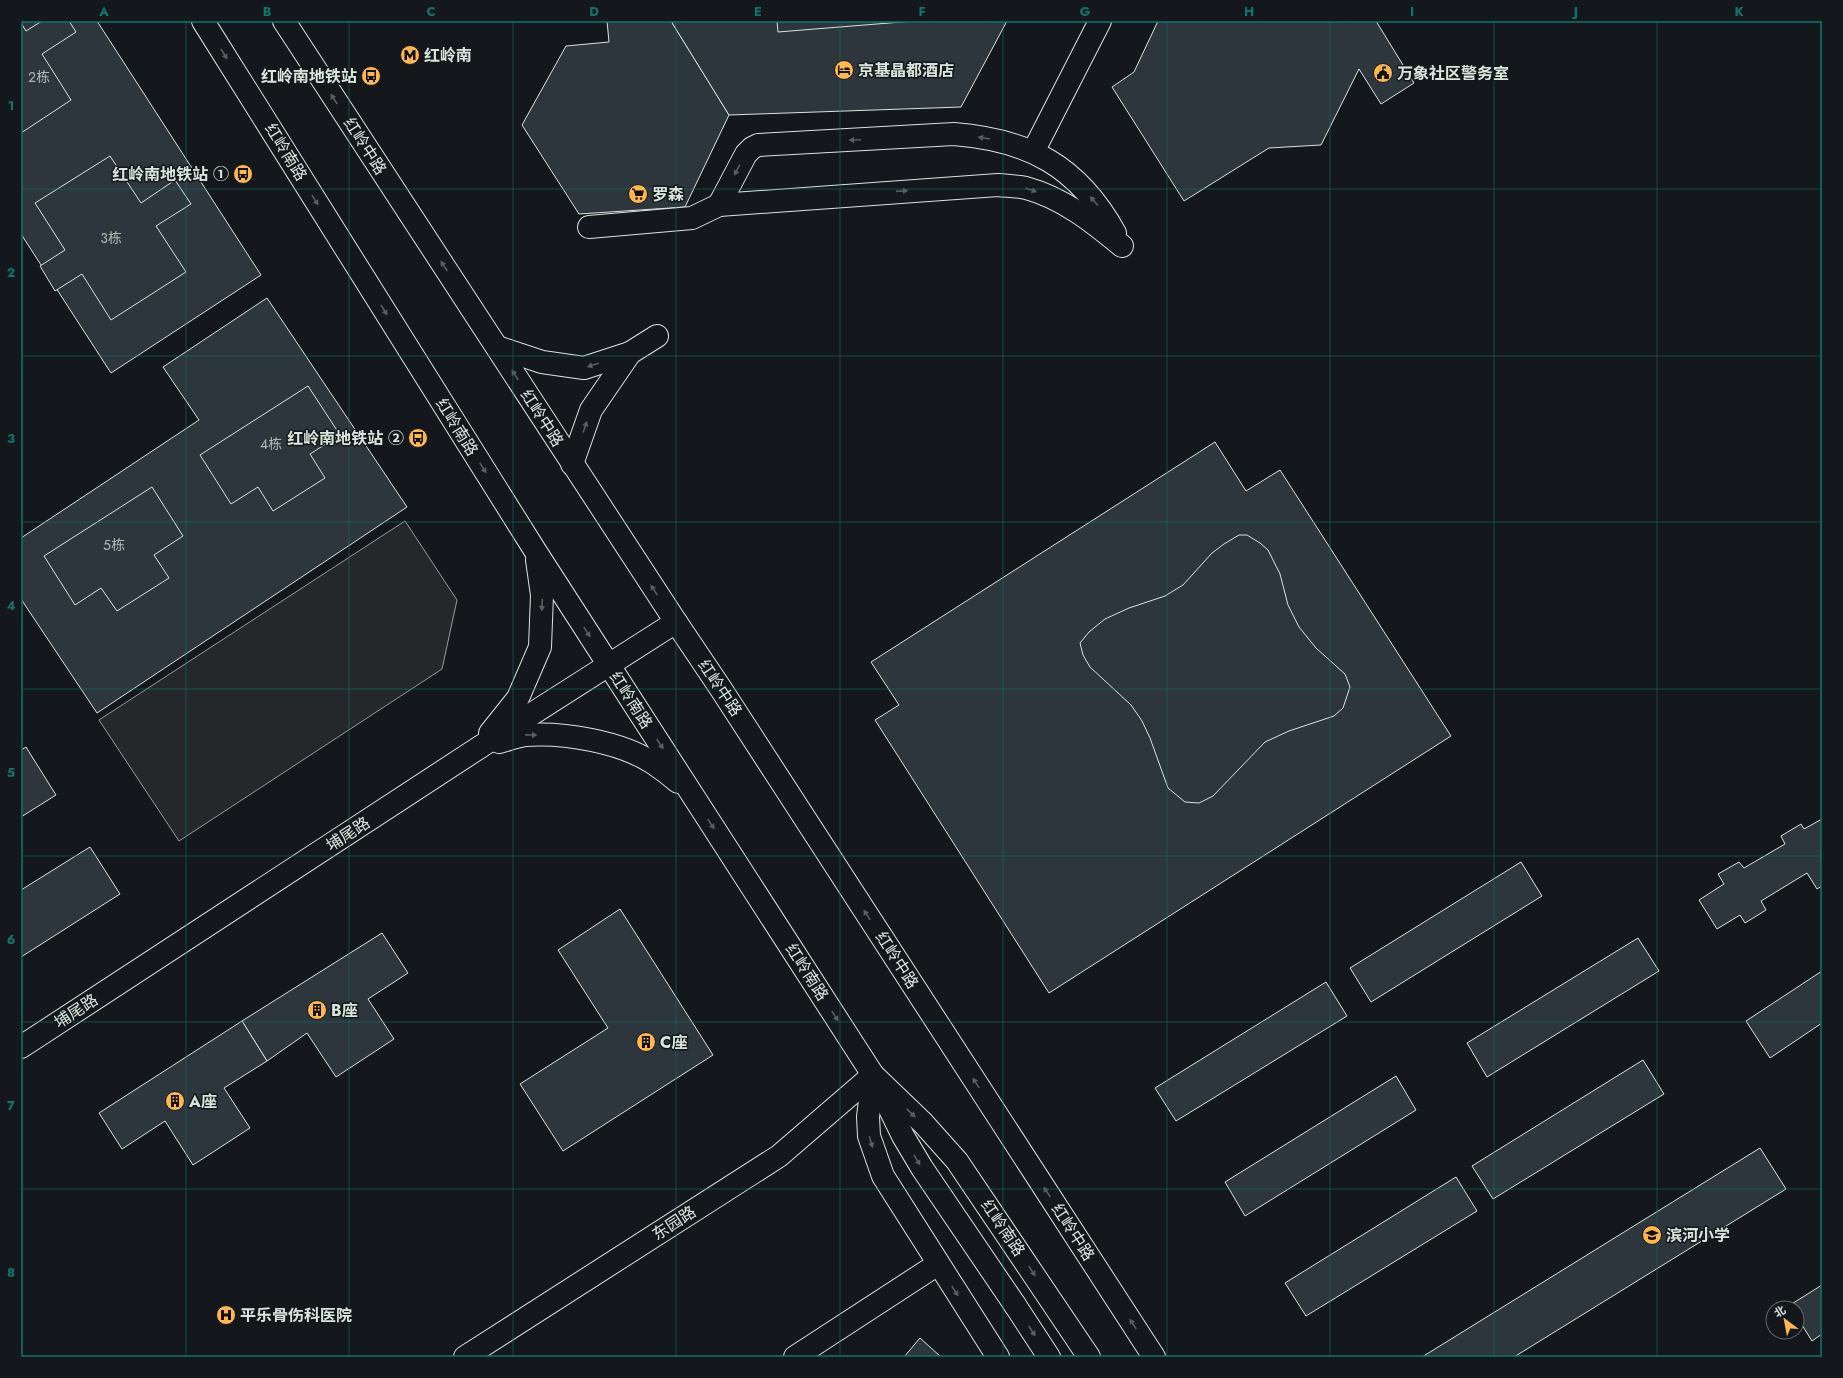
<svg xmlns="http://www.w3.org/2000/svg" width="1843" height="1378" font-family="Jost,'Noto Sans SC',sans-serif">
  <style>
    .parking { fill: #24282b; stroke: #939e99 }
    .building { fill: #2c363c; stroke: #d8e6dc }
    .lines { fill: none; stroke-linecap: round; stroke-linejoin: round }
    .minor-casing { stroke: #d8e6dc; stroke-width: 24 }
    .major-casing { stroke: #d8e6dc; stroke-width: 24 }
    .highway-casing { stroke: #d8e6dc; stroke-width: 24 }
    .minor { stroke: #14181c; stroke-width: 22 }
    .major { stroke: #14181c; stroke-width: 22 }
    .highway { stroke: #14181c; stroke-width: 22 }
    .oneway { fill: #59605f }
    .grid { fill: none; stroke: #0f766e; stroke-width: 1; stroke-opacity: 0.55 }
    .labels { text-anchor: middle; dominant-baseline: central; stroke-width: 3; stroke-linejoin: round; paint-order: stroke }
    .number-label { font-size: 14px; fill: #adbab4 }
    .poi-label { font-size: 16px; font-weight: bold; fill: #d8e6dc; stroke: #14181c; text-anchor: start }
    .street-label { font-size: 16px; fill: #d8e6dc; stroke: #14181c }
    .neatline { fill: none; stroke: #0f766e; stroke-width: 1.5 }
    .grid-label { font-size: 13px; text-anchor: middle; font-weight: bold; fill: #0f766e }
  </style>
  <rect width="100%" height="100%" fill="#14181c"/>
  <polygon class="parking" points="405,521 457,600 442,669 179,841 99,720"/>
  <g class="building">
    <polygon points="21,21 97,21 261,275 111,373 21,234"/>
    <polygon points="42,21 69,21 76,32 42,54 71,100 21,133 21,23 26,31"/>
    <polygon points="607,21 671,21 729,115 685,207 579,214 522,125 566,46 609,42"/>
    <polygon points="671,21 1007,21 961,107 729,115"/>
    <polygon points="777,21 914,21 778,32"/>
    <polygon points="1158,21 1376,21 1414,83 1381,104 1359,69 1321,145 1269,148 1184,201 1112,87 1134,72"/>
    <polygon points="110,156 141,203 175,180 191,204 156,226 186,272 111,320 82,274 55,291 40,266 65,250 35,203"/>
    <polygon points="267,298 407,507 97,713 21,599 21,538 199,420 163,367"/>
    <polygon points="308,386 340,435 310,454 325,478 273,511 258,487 231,504 200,455"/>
    <polygon points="1215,442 1246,491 1280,470 1451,736 1049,993 875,720 899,705 871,662"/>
    <polygon points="152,487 183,536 154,555 169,578 117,611 101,588 75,605 44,556"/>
    <polygon points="1239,535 1247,535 1260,543 1268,550 1280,574 1288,605 1299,627 1316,648 1345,674 1350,687 1343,708 1334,716 1289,731 1265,742 1213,796 1199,803 1185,802 1168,788 1150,738 1142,721 1131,705 1090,667 1083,655 1080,643 1089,632 1105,619 1129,608 1165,596 1183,585 1212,553 1224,544"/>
    <polygon points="26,747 56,795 21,817 21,750"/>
    <polygon points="1822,819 1822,886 1817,889 1807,873 1761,901 1766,910 1745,923 1740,915 1717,929 1699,900 1724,884 1718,874 1739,862 1744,868 1785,844 1781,836 1801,824 1804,829"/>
    <polygon points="90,847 120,894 21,957 21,890"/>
    <polygon points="1521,862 1542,896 1371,1002 1350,968"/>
    <polygon points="620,909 713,1055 563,1151 520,1084 608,1028 558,950"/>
    <polygon points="382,933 408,973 368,999 394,1039 336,1077 307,1033 267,1061 242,1021"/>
    <polygon points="1638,938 1659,971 1487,1077 1467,1043"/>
    <polygon points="1822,971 1822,1023 1770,1058 1746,1021"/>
    <polygon points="1326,982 1347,1016 1176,1121 1155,1088"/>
    <polygon points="242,1021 267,1061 224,1088 250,1128 193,1165 165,1121 122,1149 99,1113"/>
    <polygon points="1643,1060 1664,1094 1493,1199 1472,1166"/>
    <polygon points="1396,1076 1416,1110 1245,1216 1225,1182"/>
    <polygon points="1760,1148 1786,1189 1514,1357 1422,1357"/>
    <polygon points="1456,1177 1477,1211 1306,1316 1285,1283"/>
    <polygon points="1822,1285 1822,1334 1812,1341 1797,1317 1797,1308 1791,1308 1790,1305"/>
    <polygon points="920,1338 941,1357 904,1357"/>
  </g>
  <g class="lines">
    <defs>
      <g id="minor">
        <polyline points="1033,152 1100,21"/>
        <path d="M719,205l27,-51 6,-6 6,-3 196,-11c75,6 124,32 161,99"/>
        <path d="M589,227l103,-9 27,-13 279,-20c9,1 19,1 28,3 37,10 67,34 96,58"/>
        <polyline points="497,347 542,362 584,368 630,353 657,336"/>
        <polyline points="572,464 591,410 630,353"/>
        <polyline points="21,1047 480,747"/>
        <polyline points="873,1075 868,1117 869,1136 883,1176 998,1357"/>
        <polyline points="465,1357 779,1156 873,1075"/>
        <polyline points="795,1357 938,1264"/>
      </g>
      <g id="major">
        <polyline points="203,21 536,552 873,1075 923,1123 957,1161 1089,1357"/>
        <polyline points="284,21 676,622 721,689 1154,1357"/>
        <polyline points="490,733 518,698 540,647 542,595 537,560"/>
        <path d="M499,742c8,-2 18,-6 26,-7 39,-3 96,7 128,28 9,6 17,12 25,19"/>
        <polyline points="480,747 676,622"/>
        <polyline points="880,1089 903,1136 922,1168 1015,1305"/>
      </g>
      <polyline id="highway" points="1015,1305 1049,1357"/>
    </defs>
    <use href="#minor" class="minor-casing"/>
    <use href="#major" class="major-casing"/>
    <use href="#highway" class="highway-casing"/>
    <use href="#minor" class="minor"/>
    <use href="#major" class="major"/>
    <use href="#highway" class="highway"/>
  </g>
  <defs><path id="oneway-solid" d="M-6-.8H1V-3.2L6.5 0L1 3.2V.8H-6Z"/></defs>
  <g class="oneway">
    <use href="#oneway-solid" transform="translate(224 54) rotate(58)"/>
    <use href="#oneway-solid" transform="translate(334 99) rotate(-123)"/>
    <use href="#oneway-solid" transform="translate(984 138) rotate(-170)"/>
    <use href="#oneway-solid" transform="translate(855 140) rotate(177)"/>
    <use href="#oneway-solid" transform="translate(737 170) rotate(118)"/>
    <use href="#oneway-solid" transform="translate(1031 190) rotate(19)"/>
    <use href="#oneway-solid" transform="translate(902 191) rotate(-4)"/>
    <use href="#oneway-solid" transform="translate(315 200) rotate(58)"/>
    <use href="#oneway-solid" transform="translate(1094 201) rotate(-130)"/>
    <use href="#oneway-solid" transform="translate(444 266) rotate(-123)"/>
    <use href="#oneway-solid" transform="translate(384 310) rotate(58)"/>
    <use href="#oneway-solid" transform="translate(593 365) rotate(163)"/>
    <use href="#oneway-solid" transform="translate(515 375) rotate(-123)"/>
    <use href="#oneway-solid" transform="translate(585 427) rotate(-71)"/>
    <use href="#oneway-solid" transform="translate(483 468) rotate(58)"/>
    <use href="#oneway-solid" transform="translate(654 590) rotate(-123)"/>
    <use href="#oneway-solid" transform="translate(542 605) rotate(93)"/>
    <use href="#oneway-solid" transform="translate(587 632) rotate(57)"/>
    <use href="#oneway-solid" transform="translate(531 735) rotate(1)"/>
    <use href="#oneway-solid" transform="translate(660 744) rotate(57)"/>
    <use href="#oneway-solid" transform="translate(711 824) rotate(57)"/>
    <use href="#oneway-solid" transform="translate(867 915) rotate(-123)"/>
    <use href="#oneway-solid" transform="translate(835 1016) rotate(57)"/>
    <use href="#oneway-solid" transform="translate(976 1083) rotate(-123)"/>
    <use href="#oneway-solid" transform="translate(911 1113) rotate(43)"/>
    <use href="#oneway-solid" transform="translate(871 1142) rotate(74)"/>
    <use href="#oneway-solid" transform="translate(917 1160) rotate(59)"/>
    <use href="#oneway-solid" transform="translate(1047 1192) rotate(-123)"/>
    <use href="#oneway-solid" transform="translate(1032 1271) rotate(56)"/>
    <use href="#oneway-solid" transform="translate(955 1291) rotate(57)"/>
    <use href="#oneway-solid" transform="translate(1133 1324) rotate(-123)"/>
    <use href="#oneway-solid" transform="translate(1032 1331) rotate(57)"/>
  </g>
  <path class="grid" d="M186,21v1336M349,21v1336M513,21v1336M676,21v1336M840,21v1336M1003,21v1336M1167,21v1336M1330,21v1336M1494,21v1336M1657,21v1336M21,189h1801M21,356h1801M21,522h1801M21,689h1801M21,856h1801M21,1022h1801M21,1189h1801"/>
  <defs>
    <symbol id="metro-disc" viewBox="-11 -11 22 22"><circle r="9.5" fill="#ffb74d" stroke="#14181c"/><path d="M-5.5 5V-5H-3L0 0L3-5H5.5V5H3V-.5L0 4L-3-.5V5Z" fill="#111"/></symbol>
    <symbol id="hotel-disc" viewBox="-11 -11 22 22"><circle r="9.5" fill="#ffb74d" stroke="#14181c"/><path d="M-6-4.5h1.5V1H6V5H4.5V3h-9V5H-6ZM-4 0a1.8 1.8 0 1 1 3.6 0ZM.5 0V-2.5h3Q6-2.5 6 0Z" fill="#111"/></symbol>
    <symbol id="civic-disc" viewBox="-11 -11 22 22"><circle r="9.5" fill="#ffb74d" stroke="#14181c"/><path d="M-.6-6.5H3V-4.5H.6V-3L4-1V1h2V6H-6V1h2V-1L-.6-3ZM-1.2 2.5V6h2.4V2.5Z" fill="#111"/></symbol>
    <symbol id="bus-disc" viewBox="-11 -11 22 22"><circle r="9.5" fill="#ffb74d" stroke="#14181c"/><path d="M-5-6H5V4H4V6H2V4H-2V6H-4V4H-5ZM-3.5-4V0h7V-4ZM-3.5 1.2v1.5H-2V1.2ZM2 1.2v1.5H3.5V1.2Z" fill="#111"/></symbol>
    <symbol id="supermarket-disc" viewBox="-11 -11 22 22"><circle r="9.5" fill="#ffb74d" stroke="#14181c"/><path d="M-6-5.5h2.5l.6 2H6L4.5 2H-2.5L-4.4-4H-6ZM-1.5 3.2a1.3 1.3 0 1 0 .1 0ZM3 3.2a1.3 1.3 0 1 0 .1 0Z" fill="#111"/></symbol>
    <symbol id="building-disc" viewBox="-11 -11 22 22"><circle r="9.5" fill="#ffb74d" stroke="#14181c"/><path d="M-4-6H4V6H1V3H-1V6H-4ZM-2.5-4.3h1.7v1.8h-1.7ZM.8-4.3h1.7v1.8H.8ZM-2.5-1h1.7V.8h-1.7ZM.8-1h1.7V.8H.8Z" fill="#111"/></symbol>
    <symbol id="school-disc" viewBox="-11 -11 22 22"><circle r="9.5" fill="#ffb74d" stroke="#14181c"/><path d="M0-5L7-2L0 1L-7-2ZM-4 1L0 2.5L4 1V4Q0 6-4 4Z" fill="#111"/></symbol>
    <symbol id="hospital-disc" viewBox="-11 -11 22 22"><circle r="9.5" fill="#ffb74d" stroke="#14181c"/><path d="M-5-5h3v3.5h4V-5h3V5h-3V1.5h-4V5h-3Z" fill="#111"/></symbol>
  </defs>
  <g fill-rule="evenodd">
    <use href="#metro-disc" x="399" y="44" width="22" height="22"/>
    <use href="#hotel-disc" x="833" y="59" width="22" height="22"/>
    <use href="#civic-disc" x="1372" y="62" width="22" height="22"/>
    <use href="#bus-disc" x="360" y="65" width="22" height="22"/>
    <use href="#bus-disc" x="232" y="163" width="22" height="22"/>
    <use href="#supermarket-disc" x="627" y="183" width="22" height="22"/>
    <use href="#bus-disc" x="407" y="427" width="22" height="22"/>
    <use href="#building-disc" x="306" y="999" width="22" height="22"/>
    <use href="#building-disc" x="635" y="1031" width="22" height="22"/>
    <use href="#building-disc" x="164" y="1090" width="22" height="22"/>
    <use href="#school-disc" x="1641" y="1224" width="22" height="22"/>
    <use href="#hospital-disc" x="215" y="1304" width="22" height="22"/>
  </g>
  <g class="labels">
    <g class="number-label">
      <text x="39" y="77">2栋</text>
      <text x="111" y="238">3栋</text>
      <text x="271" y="444">4栋</text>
      <text x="114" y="545">5栋</text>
    </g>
    <g class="poi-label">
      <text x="424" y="55">红岭南</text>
      <text x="858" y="70">京基晶都酒店</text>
      <text x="1397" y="73">万象社区警务室</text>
      <text x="357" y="76" text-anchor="end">红岭南地铁站</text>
      <text x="229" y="174" text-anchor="end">红岭南地铁站 ①</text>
      <text x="652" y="194">罗森</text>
      <text x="404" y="438" text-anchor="end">红岭南地铁站 ②</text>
      <text x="331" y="1010">B座</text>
      <text x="660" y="1042">C座</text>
      <text x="189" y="1101">A座</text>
      <text x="1666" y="1235">滨河小学</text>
      <text x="240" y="1315">平乐骨伤科医院</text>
    </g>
    <g class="street-label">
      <text transform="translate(365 146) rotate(57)">红岭中路</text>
      <text transform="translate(286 152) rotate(58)">红岭南路</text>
      <text transform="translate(542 418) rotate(57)">红岭中路</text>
      <text transform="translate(457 427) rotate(58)">红岭南路</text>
      <text transform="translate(720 688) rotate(56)">红岭中路</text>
      <text transform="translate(631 700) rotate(57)">红岭南路</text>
      <text transform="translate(348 834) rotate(-33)">埔尾路</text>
      <text transform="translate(897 960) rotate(57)">红岭中路</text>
      <text transform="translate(807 972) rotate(57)">红岭南路</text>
      <text transform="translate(76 1011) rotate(-33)">埔尾路</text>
      <text transform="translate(674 1223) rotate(-33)">东园路</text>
      <text transform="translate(1003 1228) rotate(56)">红岭南路</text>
      <text transform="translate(1073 1232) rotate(57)">红岭中路</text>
    </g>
  </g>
  <rect width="1843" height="1378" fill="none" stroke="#14181c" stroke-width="44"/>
  <g transform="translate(1785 1320) rotate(328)"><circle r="19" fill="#14181c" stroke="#626a69"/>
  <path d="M0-3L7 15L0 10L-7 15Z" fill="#ffb74d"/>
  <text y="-6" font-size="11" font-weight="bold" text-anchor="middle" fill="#d8e6dc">北</text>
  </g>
  <rect x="22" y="22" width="1799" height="1334" class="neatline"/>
  <g class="grid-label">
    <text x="104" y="16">A</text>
    <text x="267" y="16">B</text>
    <text x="431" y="16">C</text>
    <text x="594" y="16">D</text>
    <text x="758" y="16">E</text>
    <text x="922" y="16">F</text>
    <text x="1085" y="16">G</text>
    <text x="1249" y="16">H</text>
    <text x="1412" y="16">I</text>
    <text x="1576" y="16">J</text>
    <text x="1739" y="16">K</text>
    <text x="11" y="110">1</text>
    <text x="11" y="277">2</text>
    <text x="11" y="443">3</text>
    <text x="11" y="610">4</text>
    <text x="11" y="777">5</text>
    <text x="11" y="944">6</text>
    <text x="11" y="1110">7</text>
    <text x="11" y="1277">8</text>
  </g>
</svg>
